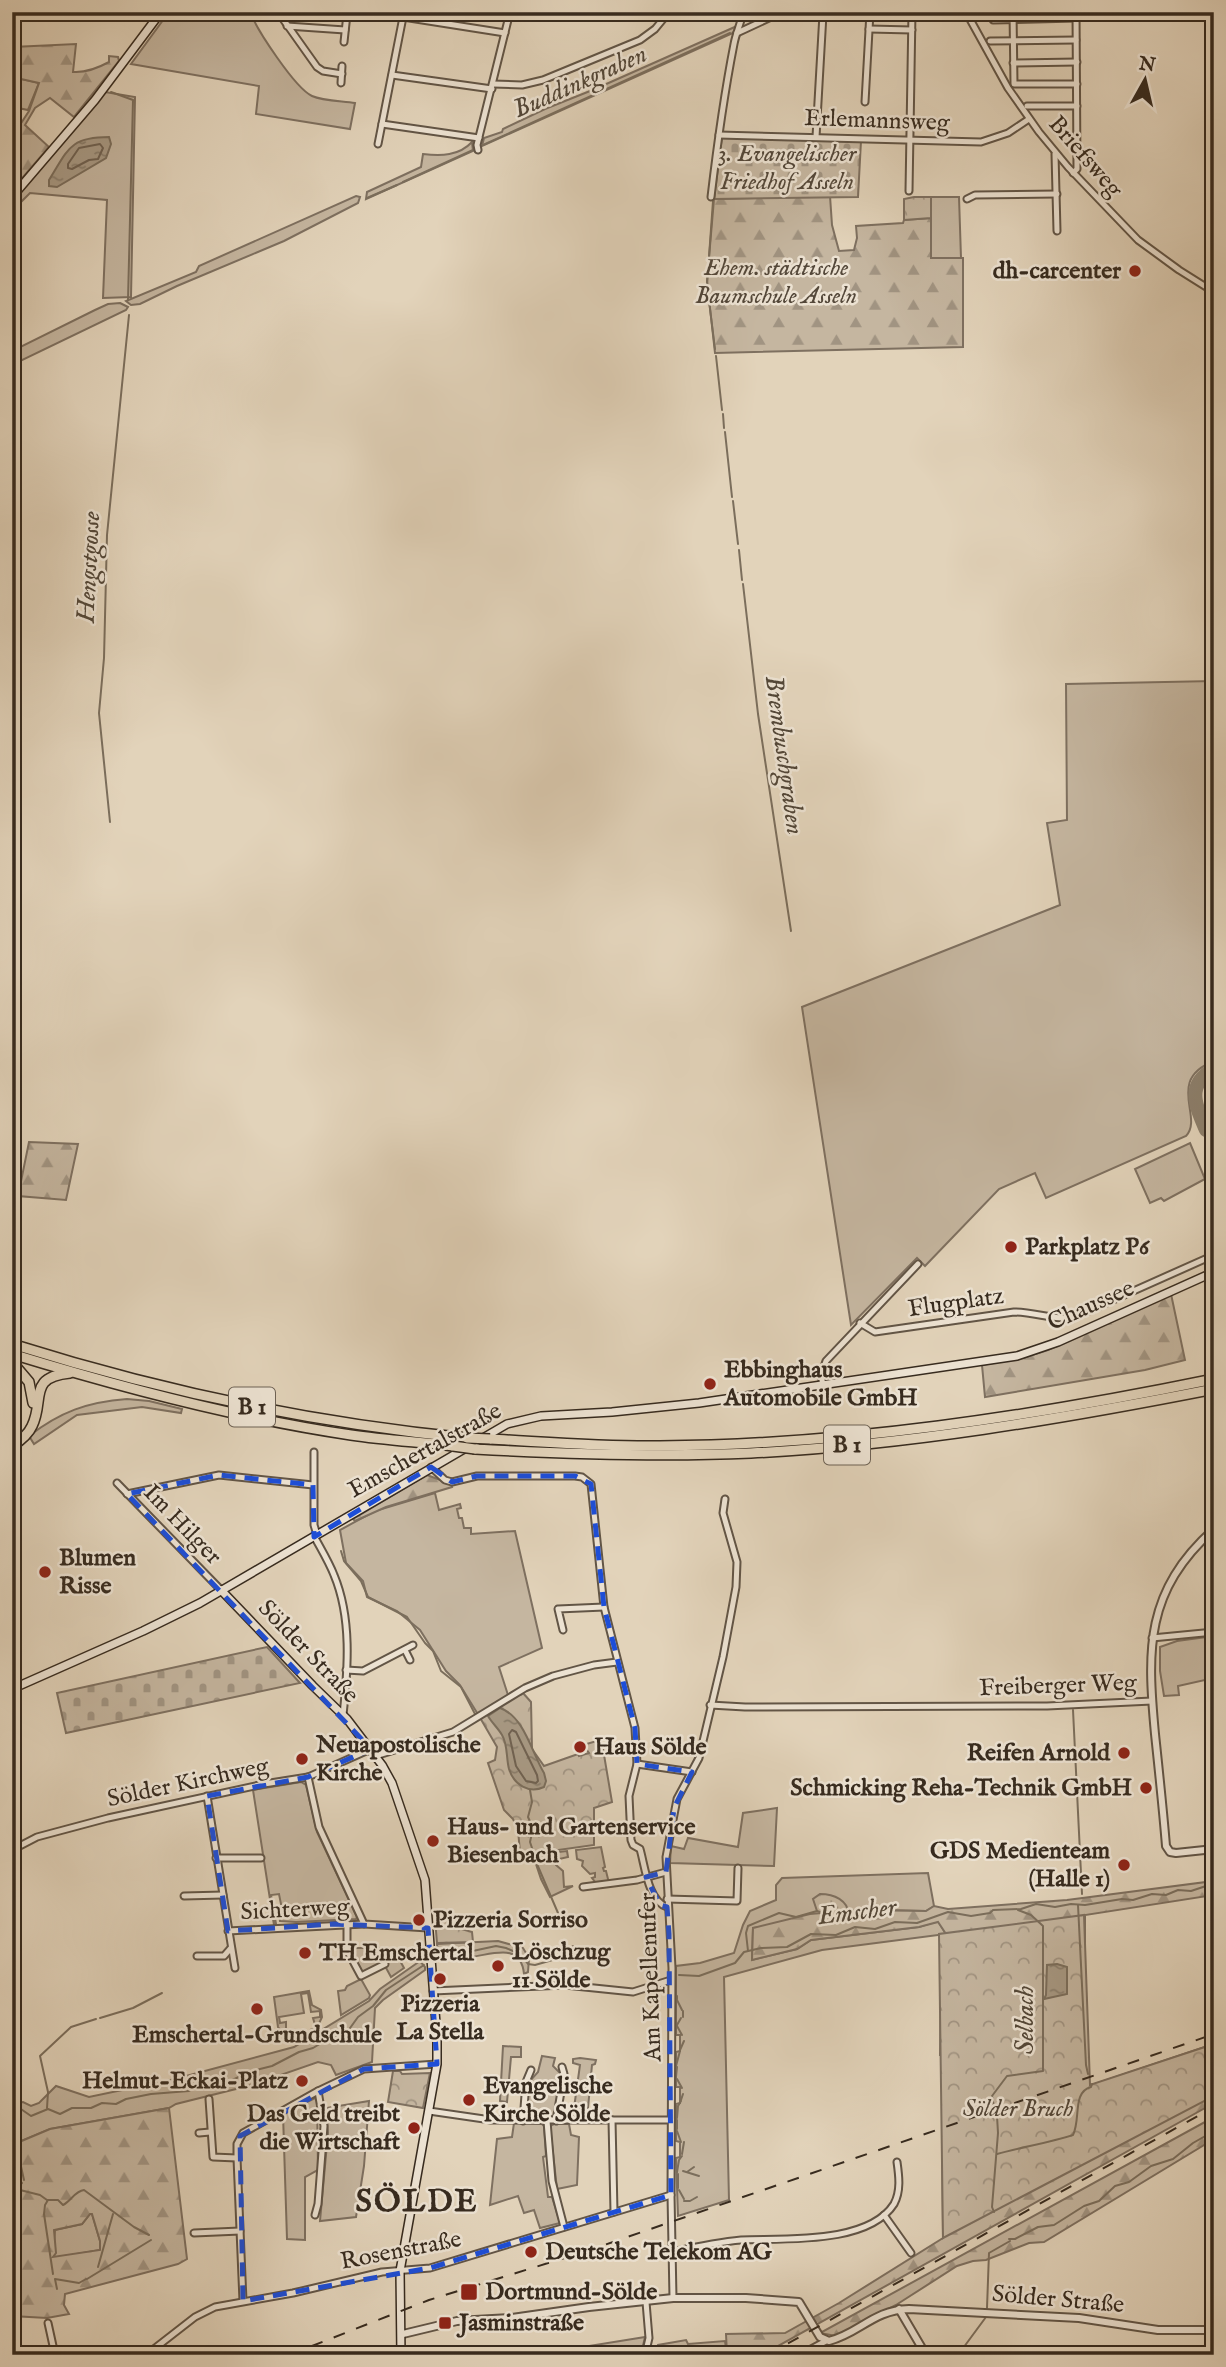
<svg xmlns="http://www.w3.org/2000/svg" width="1226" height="2367" font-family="'IM FELL English',serif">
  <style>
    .green { fill: #c5b6a0; stroke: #7e7060; stroke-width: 2 }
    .forest { fill: url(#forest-firs); stroke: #7e7060; stroke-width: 2; fill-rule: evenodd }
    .wetland { fill: url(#wetland-marsh); stroke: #7e7060; stroke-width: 2 }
    .cemetery { fill: url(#cemetery-stones); stroke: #7e7060; stroke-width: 2 }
    .park { fill: url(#park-crowns); stroke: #7e7060; stroke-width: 2 }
    .water { fill: url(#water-ripples); stroke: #7b6e5c; stroke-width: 2 }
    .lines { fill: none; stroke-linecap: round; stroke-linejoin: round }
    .shore { stroke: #706252; stroke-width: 2 }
    .stream { stroke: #7b6e5c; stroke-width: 2 }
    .taxiway { stroke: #8c7f6c; stroke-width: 14 }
    .minor-casing { stroke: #625546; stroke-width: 9 }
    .tertiary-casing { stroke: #625546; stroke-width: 10 }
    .secondary-casing { stroke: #372b1f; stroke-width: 10 }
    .trunk-casing { stroke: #372b1f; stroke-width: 12 }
    .minor { stroke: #ece2d2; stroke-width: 5 }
    .tertiary { stroke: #ece2d2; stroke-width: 6 }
    .secondary { stroke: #ece2d2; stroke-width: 7 }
    .trunk { stroke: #e2d3ba; stroke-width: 9 }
    .rail { stroke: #372b1f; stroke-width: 2; stroke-dasharray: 12 12; stroke-linecap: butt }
    .trunk-bridge-casing { stroke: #372b1f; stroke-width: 12; stroke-linecap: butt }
    .trunk-bridge { stroke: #e2d3ba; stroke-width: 9 }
    .marked { fill: none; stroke: #1d4ed8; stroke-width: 5; stroke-dasharray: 14 9; stroke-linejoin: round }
    .poi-dot { fill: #8f2418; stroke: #ece2d2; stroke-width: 2.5 }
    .labels { text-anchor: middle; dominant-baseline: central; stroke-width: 5; stroke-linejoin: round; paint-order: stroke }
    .shield { fill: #ece2d2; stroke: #6d6255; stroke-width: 2 }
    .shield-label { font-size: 23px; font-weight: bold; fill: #372b1f }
    .street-label { font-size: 24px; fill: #372b1f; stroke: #ece2d2 }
    .park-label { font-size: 24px; font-style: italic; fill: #534739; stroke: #ece2d2 }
    .poi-label { font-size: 24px; font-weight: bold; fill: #372b1f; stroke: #ece2d2; text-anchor: start }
    .water-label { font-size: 26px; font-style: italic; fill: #534738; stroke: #ece2d2 }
    .district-label { font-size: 32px; font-weight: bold; letter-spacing: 2px; fill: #372b1f; stroke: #ece2d2 }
  </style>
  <defs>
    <pattern id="forest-firs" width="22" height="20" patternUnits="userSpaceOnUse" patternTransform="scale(1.75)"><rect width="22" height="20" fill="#c5b6a0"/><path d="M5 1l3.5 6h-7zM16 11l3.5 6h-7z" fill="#a19482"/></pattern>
    <pattern id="wetland-marsh" width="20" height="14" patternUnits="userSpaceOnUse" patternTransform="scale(1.75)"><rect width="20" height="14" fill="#c5b6a0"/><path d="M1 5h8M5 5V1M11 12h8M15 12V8" fill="none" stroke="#a19482"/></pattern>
    <pattern id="cemetery-stones" width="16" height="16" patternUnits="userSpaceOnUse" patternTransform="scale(1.75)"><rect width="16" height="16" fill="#c5b6a0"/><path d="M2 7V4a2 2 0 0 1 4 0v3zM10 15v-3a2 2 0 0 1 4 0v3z" fill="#a19482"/></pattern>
    <pattern id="park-crowns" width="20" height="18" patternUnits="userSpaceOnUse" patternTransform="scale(1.75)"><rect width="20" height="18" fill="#c5b6a0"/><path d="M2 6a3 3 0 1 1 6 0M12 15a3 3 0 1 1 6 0" fill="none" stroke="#a19482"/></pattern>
    <pattern id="water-ripples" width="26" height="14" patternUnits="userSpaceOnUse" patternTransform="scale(1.75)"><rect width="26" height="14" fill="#a89a85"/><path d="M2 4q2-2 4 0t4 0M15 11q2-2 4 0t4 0" fill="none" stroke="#8a7e6c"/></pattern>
  </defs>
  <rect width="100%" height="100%" fill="#e2d3ba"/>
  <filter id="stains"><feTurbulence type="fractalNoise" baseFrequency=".00286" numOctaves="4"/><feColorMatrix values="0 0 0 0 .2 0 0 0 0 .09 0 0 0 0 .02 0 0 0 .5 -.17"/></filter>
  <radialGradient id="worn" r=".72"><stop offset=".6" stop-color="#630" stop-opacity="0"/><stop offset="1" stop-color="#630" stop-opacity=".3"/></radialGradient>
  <g class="green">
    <polygon points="12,12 15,12 13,54 21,68 21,79 39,83 28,110 18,108 12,126"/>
    <path d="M169,12h81c7,18 45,76 62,84 11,5 30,5 43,7l-5,26 -94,-15 3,-28 -128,-22z"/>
    <polygon points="737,26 733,33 482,146 484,138 502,132 503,129 545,109 595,89"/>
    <polygon points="105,92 135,97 131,297 103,298 107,200 30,193 15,208 12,207 12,200"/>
    <path d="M472,142l1,9 -107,48 1,-7 54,-25 2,-13c18,2 36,2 49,-12z"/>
    <polygon points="356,196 360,197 358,203 284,241 177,286 140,304 131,305 126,301 196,272 199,266"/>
    <polygon points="931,197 959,197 961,258 931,259"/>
    <polygon points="120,303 128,307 126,310 12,365 12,351 95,310 108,304"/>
    <path d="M1214,681v380c-49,19 -10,56 -28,75l-140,62 -11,-25 -36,16 -74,77 -8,-8 -66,67 -49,-318 258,-102 -13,-82 20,-3 -1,-136z"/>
    <polygon points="1190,1143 1205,1179 1164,1201 1161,1198 1150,1203 1135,1169"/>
    <path d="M127,1399l22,2 33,8 -1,4 -39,-6 -65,8 -43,29 -5,-8c31,-24 58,-34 98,-37z"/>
    <polygon points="435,1493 439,1510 460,1504 461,1508 457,1509 459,1518 462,1518 464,1528 471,1528 471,1534 515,1531 542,1648 499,1667 508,1695 479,1716 460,1685 446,1671 420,1630 397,1611 367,1597 363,1581 346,1563 340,1530 375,1511"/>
    <polygon points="1214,1636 1214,1678 1178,1686 1179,1695 1164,1696 1160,1671 1160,1647 1177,1641"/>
    <polygon points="301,1782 306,1785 317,1832 357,1917 356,1919 296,1922 280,1921 279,1915 283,1914 279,1894 271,1895 276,1924 274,1925 253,1790"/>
    <polygon points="777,1808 774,1866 670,1863 671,1846 684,1849 688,1838 738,1847 743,1813"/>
    <polygon points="601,1847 605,1867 603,1868 604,1871 606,1871 609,1883 596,1883 592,1878 595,1877 595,1873 590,1874 582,1866 583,1861 577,1859 576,1850"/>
    <polygon points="567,1851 568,1857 559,1859 559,1862 556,1861 556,1865 563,1871 564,1887 573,1886 550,1897 541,1879 533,1855"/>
    <polygon points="928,1873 934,1906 926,1911 886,1910 753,1928 752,1960 797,1949 811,1940 919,1927 938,1921 946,1934 822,1950 724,1977 729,2200 678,2216 676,2158 680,2157 680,2142 676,2141 676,2104 680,2103 680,2087 676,2087 676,2052 680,2051 680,2035 676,2035 676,1966 700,1963 734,1953 743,1925 750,1911 776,1900 776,1885 782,1878"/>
    <path d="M498,1941l25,7 6,10 -1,14 -4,2c-3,-33 -33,-19 -54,-17 -9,1 -18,1 -28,2l-4,-5 -1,-10z"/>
    <polygon points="348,1948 393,1948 404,1968 391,1977 385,1966 363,1972 359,1969"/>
    <polygon points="420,1961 425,1967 425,1970 383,2000 375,2008 372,2062 336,2075 331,2065 318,2062 252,2085 176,2104 169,2108 50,2129 12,2145 13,2104 23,2102 31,2106 39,2103 56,2086 89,2097 175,2079 294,2047 369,2001 380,1989"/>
    <polygon points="361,1979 370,1995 369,1998 341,2015 338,1991 345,1990 347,1986"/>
    <polygon points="309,1991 312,2005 321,2010 322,2017 317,2028 310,2030 316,2028 313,2018 320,2017 320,2011 311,2012 308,1993 301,1994 304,2013 279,2017 280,2023 286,2022 286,2032 295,2031 292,2035 285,2036 278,2027 274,1997"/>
    <polygon points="503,2046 521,2047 521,2057 511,2057 507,2102 500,2101"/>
    <polygon points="542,2056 555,2058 553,2066 561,2074 555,2113 553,2116 529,2117 526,2113 529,2082 538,2072"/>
    <polygon points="580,2058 596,2060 595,2064 592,2065 588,2108 574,2108 580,2065 573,2063 573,2059"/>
    <polygon points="317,2097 318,2170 305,2177 305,2240 287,2239 283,2114"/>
    <polygon points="369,2101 364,2166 356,2217 320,2221 328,2133 326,2108"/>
    <polygon points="514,2123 542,2124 544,2126 546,2156 543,2157 548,2197 552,2197 560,2223 540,2228 534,2210 524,2213 518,2196 490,2205 497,2139 512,2137"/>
    <polygon points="554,2124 569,2124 571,2135 579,2137 577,2185 557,2189 550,2126"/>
    <polygon points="90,2214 92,2214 100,2241 100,2250 53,2258 55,2230 82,2224"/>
    <polygon points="645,2337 642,2350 638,2355 593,2355 589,2346"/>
    <polygon points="686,2340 688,2344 725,2341 727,2355 654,2355 658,2345"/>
  </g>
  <g class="forest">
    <path d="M76,44l-3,28c13,1 25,-4 36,-10v-6l9,1 1,4 -45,56 -24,-19 -15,10 -10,17 24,22 -37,43v-53l17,-26 10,-28 -18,-4c0,-12 -8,-21 -8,-32z"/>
    <polygon points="830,196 832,225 839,251 854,250 857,238 856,226 903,223 904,220 931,218 931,258 963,258 963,347 715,353 707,281 714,199"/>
    <polygon points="29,1142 78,1144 66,1200 18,1196"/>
    <polygon points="1171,1294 1185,1360 1145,1370 985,1397 982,1365 1023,1358 1048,1350"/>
    <polygon points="427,1475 451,1484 452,1487 386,1507 355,1521 353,1519"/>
    <polygon points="1214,1881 1214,1895 1085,1915 1085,1947 983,2054 940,2055 941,1977 946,1934 938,1922 919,1927 811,1940 797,1949 752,1960 753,1928 810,1914 857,1910 926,1911 934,1906 948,1909 1067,1900"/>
    <polygon points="1214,2044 1214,2103 762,2355 727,2355 726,2334 785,2333 839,2303 943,2238 942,2135"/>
    <path d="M169,2108l18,151 -9,5 -113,30 -1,11 5,9 -22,4 -35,-2v-171l38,-16zM90,2214h2l8,27v9l-47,7 3,-4 -2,-23 28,-6z"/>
    <polygon points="1214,2117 1214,2139 1044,2242 1029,2243 986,2260 973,2261 957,2266 896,2305 836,2336 820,2333"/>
  </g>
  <path class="wetland" d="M820,1894c14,0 28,6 29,21l-14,2 -18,-6 -4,-12z"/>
  <g class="cemetery">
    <polygon points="722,137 861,141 858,197 714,199"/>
    <polygon points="267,1647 300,1683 66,1733 57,1693"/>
  </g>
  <g class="park">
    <polygon points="914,197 931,197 931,218 904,220 904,199"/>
    <polygon points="523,1693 531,1702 532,1749 544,1766 578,1754 579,1756 589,1753 583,1745 600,1740 601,1745 607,1746 603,1749 612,1802 594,1808 594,1845 537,1853 520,1852 518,1830 513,1819 504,1810 488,1763 495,1760 497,1747 479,1716"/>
    <polygon points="1084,1915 1090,2085 1214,2044 1214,2096 943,2238 939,1934"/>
    <polygon points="450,1918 451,1926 472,1932 473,1942 437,1943 435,1919"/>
    <polygon points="393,2071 400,2071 402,2074 430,2073 423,2108 388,2102"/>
  </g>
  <g class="water">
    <path d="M109,137l2,7 -5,14 -49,29 -8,-1v-6c19,-30 20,-43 60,-43z"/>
    <path d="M500,1708c24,8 32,45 44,65l2,8 -2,6c-15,7 -30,-2 -35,-18 -3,-11 -1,-24 -7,-34 -4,-7 -10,-12 -14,-19z"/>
    <polygon points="1057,1964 1067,1967 1067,1994 1044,1999 1046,1995 1047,1965"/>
  </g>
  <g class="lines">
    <g class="shore">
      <polygon points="100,144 103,148 98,159 89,160 72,169 68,168 68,164 79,148"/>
      <polygon points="512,1730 516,1732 537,1775 538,1781 536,1783 526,1781 516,1766 509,1734"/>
    </g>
    <g class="stream">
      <polyline points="111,92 133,100 128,300"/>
      <polyline points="483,145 730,33"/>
      <polyline points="403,182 473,150"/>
      <polyline points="367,198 397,185"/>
      <polyline points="713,201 707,285 715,349"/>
      <polyline points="716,356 722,410"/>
      <polyline points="723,414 724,428"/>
      <polyline points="725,432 732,497"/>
      <polyline points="733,501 738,544"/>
      <polyline points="739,550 742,580"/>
      <polyline points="743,584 758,714 791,931"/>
      <polyline points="110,822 99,713 104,658 107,535 129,315"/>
      <polyline points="341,1551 344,1561 361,1581 368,1597 407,1617 425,1643 433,1651 441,1671 461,1687 475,1714"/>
      <polyline points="1073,1710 1082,1894"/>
      <polyline points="530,1790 532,1802 528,1817 533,1828 530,1842 533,1851"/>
      <polyline points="534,1857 558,1913"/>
      <polyline points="1078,1905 1086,2065 1088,2074"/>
      <polyline points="748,1951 746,1933 748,1926 779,1913 796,1917 817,1911"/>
      <polyline points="438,1954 452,1948 468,1952 496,1946 506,1948 520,1954 528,1964 535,1965 556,1959 573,1946"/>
      <polyline points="679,1975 699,1976 735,1963 744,1952 761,1948 787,1947 811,1934 836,1935 855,1927 875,1929 895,1922 917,1923 948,1912 971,1916 990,1913 993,1910 1021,1909 1036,1904 1055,1907 1071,1904 1085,1905 1122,1899 1133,1900 1152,1894 1166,1895 1178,1890 1191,1891 1206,1886 1214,1886"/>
      <polyline points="677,1999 677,1996"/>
      <polyline points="677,2000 682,2010"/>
      <polyline points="683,2011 683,2017"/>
      <polyline points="100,2018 133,2008 162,1993"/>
      <polyline points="677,2025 681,2018"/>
      <polyline points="677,2026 682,2035"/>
      <polyline points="680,2050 684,2041"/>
      <polyline points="676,2066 680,2051"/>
      <polyline points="676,2077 677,2067"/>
      <polyline points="677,2079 682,2088"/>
      <polyline points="681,2100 683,2094"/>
      <polyline points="994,2107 992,2096 1007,2076 1043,2071 1043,1926 1031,1915 1018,1910"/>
      <polyline points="47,2108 48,2092 40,2056 71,2027 96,2019"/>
      <polyline points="12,2110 18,2107 31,2116 48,2109 60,2114 72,2108 91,2108 102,2103 116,2104 126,2099 151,2094 189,2091 198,2086 230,2081 252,2071 272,2066 299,2052 313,2048 333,2036 345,2035 358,2017 373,2006 386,1990 424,1965"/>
      <polyline points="677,2118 678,2106 681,2101"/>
      <polyline points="677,2129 677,2120"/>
      <polyline points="677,2131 681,2142"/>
      <polyline points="13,2141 16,2144 24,2180"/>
      <polyline points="682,2154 684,2142"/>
      <path d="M997,2154c25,-7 51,-11 76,-19 8,-16 -1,-43 18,-48l1,-3"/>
      <polyline points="683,2171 699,2176"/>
      <polyline points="677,2172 679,2160 682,2156"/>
      <polyline points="687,2172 694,2167"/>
      <polyline points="678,2174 678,2188"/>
      <polyline points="22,2183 19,2186 20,2190 40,2195 47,2200"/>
      <polyline points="679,2190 684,2199"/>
      <path d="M48,2200h10l5,5c8,-4 12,-14 21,-15l50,37 15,8"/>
      <polyline points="48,2200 45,2205 44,2214 53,2274"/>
      <polyline points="684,2201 690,2201 697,2197"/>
      <polyline points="994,2212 992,2207 998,2133 997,2116"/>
      <polyline points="1009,2239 1015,2239 1038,2227 1054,2225 1084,2206 1099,2201 1115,2186 1129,2182 1151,2166 1173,2159 1193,2143 1207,2135 1214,2127"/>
      <polyline points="98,2267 113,2214"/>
      <polyline points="87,2279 151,2240"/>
      <polyline points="57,2289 55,2279 79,2283 86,2279"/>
      <polyline points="987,2308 989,2253 1010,2241"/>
      <polyline points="958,2355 986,2317"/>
    </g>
    <path class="taxiway" d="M1206,1130c-10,-23 -21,-46 8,-61"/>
    <defs>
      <g id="minor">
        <polyline points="278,12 317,67 323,71 342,74"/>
        <polyline points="582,12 606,12"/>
        <polyline points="966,12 1008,88 1039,132 1068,167 1138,240 1179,270 1214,292"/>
        <polyline points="1013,12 1014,84 1077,84"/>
        <polyline points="403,17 505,33"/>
        <polyline points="993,20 1076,18"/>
        <polyline points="287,26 345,30"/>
        <polyline points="869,29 912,30"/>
        <polyline points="737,33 782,12"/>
        <polyline points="990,41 1076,40"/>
        <polyline points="344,42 347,14"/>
        <polyline points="1013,63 1077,62"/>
        <polyline points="392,75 492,89"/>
        <polyline points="341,83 342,66"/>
        <polyline points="493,84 522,85 543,80 640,40 655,29 669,12"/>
        <polyline points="865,102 870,12"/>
        <polyline points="1027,106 1077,106"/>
        <polyline points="382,124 479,138"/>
        <polyline points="719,135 981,142 1008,133 1029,119"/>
        <polyline points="816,137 823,14"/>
        <polyline points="378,144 404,12"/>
        <polyline points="478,150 477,145 510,12"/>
        <polyline points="1055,154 1057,231"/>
        <polyline points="1073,173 1077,169 1076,12"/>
        <polyline points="909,191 912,12"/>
        <path d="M711,197c6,-51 13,-102 23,-153 2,-11 7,-21 9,-32"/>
        <polyline points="967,199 975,195 1057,194"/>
        <path d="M860,1323l15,9 139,-20c21,0 39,8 59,6l141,-63"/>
        <polyline points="823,1385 821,1375 826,1361 918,1264"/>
        <polyline points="314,1452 314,1525 317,1535"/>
        <path d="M431,1467l14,13 7,2 25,-6h98l7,1 9,7 13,123 31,121 2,36 -8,32 2,44 2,5 7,4c5,17 8,52 27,58"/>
        <polyline points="117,1483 221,1590"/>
        <polyline points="127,1494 219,1475 313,1485"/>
        <path d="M314,1536c7,13 15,26 20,39 18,43 14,94 9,140"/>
        <polyline points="563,1630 558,1609 604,1607"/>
        <polyline points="1152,1638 1214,1632"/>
        <polyline points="405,1650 410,1660"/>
        <polyline points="346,1670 363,1671 413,1645"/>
        <polyline points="710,1705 745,1707 1047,1706 1152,1701"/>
        <polyline points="375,1756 453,1732 525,1688 553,1676 594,1665 617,1662"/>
        <polyline points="637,1764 692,1772"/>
        <polyline points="308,1777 319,1827 364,1924 428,1928"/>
        <polyline points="207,1796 235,1968"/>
        <polyline points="12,1850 37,1837 108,1818 264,1784 308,1777 371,1749"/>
        <polyline points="216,1858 261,1858"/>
        <polyline points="583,1887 637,1880 666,1872"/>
        <polyline points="184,1896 223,1895"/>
        <polyline points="667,1899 737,1901 738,1868"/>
        <polyline points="347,1924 347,1950 361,1976 385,1964"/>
        <polyline points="228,1931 364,1924"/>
        <polyline points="197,1956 224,1956 231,1948"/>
        <polyline points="433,1991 565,1985 633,1992 671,1980"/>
        <polyline points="209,2099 213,2157 237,2158"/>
        <polyline points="429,2111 491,2120 671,2120"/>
        <polyline points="612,2120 614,2212"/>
        <polyline points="523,2121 526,2082 531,2070"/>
        <polyline points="547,2121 552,2181 564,2227"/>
        <polyline points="556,2121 564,2074 562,2067"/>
        <polyline points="199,2133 210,2132"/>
        <polyline points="315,2215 318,2204 324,2126 318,2091"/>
        <polyline points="884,2215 911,2253"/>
        <polyline points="194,2233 240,2231"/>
        <path d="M672,2252c23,-5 46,-10 69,-12 41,-2 127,5 153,-36 7,-13 5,-28 3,-42"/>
        <polyline points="673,2298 671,2195 672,1968 666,1857 677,1799 699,1758 723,1657 736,1587 737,1562 723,1513 725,1499"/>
        <polyline points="243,2301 237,2158 237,2144 243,2133 318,2091 364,2069 437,2064"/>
        <polyline points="48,2323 55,2355"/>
        <polyline points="578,2353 579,2355"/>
        <polyline points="134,2355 150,2352 195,2317 215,2307 293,2293 382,2272 430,2268 671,2195"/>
        <polyline points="645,2355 649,2338 646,2302"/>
        <polyline points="800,2355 826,2341"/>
      </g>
      <g id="tertiary">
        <path d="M1214,1529c-69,62 -67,120 -59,205 4,38 8,75 11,112l4,6 6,1 38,-4"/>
        <polyline points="899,2309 926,2355"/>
        <path d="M403,2334l54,-13 55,-3 77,-11 84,-9h73l53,4 21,35 9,4c31,-8 44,-31 80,-32l170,9 79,12h56"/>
      </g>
      <g id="secondary">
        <polyline points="12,197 95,100 161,12"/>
        <polyline points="221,1590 313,1686 347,1719 382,1765 392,1783 425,1880 437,2037 437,2064 400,2271 401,2355"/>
        <polyline points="12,1689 143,1631 200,1603 507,1424 541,1416 612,1412 699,1403 1017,1356 1058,1342 1214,1272"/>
      </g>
      <g id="trunk">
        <path d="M12,1344c149,47 300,79 455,94"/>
        <path d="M12,1354c111,34 224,64 339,81 34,5 68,7 102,11"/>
        <polyline points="12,1362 29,1382 33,1403"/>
        <path d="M490,1439c56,3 113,8 170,7 184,-1 374,-30 554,-67"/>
        <path d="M12,1446c8,-5 16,-11 20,-20 13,-26 -5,-49 38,-53"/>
        <path d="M475,1449c92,5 184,8 276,4 156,-8 310,-34 463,-64"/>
      </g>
    </defs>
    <use href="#minor" class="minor-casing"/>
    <use href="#tertiary" class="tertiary-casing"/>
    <use href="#secondary" class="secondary-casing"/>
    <use href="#trunk" class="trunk-casing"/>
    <use href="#minor" class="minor"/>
    <use href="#tertiary" class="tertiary"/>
    <use href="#secondary" class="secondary"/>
    <use href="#trunk" class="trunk"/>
    <g class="rail">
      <polyline points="289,2355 429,2300 587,2251 1214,2034"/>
      <polyline points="767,2355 1214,2107"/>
    </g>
    <defs>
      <g id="trunk-bridge">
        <polyline points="467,1438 490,1439"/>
        <polyline points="453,1446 475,1449"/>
      </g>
    </defs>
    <use href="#trunk-bridge" class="trunk-bridge-casing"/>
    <use href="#trunk-bridge" class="trunk-bridge"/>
  </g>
  <path class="marked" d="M431,1467l21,15 25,-6h98l16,8 13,123 31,121 2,36 55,8 -18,36 -8,64 -20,5 14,28 7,2 2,27 2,261 -241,73 -187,33 -3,-165 124,-67 73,-5 -9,-136 -94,-4 -106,7 -21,-135 101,-19 63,-28 -244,-255 92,-19 94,10 1,52z"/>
  <g class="poi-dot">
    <circle cx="1135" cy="271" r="7"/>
    <circle cx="1011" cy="1247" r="7"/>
    <circle cx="710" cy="1384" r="7"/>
    <circle cx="45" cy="1572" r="7"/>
    <circle cx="580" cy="1747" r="7"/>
    <circle cx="1124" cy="1753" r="7"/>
    <circle cx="302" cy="1759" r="7"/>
    <circle cx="1146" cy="1788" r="7"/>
    <circle cx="433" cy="1841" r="7"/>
    <circle cx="1124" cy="1865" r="7"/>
    <circle cx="419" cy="1920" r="7"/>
    <circle cx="305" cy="1953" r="7"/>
    <circle cx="498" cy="1966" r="7"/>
    <circle cx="440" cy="1979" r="7"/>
    <circle cx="257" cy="2009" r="7"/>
    <circle cx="302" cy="2081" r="7"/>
    <circle cx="469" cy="2100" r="7"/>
    <circle cx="414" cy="2128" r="7"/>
    <circle cx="531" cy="2252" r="7"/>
    <rect x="460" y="2283" width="18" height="18" rx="3.5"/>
    <rect x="438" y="2316" width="14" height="14" rx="3.5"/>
  </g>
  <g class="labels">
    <g class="shield">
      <rect x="229" y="1387.5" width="46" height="39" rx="5"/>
      <rect x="824" y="1425.5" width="46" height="39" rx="5"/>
    </g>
    <g class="shield-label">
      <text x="252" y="1407">B 1</text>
      <text x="847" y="1445">B 1</text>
    </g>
    <g class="street-label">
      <text transform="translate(877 121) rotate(2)">Erlemannsweg</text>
      <text transform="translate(1085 157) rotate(49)">Briefsweg</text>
      <text transform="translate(956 1303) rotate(-8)">Flugplatz</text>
      <text transform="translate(1091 1306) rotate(-24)">Chaussee</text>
      <text transform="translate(425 1451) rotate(-29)">Emschertalstraße</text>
      <text transform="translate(182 1525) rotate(46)">Im Hilger</text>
      <text transform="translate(308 1652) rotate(46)">Sölder Straße</text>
      <text transform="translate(1058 1686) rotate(-2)">Freiberger Weg</text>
      <text transform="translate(188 1783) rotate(-12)">Sölder Kirchweg</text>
      <text transform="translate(295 1910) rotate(-3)">Sichterweg</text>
      <text transform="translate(651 1977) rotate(-92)">Am Kapellenufer</text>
      <text transform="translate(401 2251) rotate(-11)">Rosenstraße</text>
      <text transform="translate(1058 2300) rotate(5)">Sölder Straße</text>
    </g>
    <g class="park-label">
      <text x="787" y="154">3. Evangelischer<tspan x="787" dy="28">Friedhof Asseln</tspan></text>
      <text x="776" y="268">Ehem. städtische<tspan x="776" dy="28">Baumschule Asseln</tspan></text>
      <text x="1018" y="2109">Sölder Bruch</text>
    </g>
    <g class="poi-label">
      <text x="1121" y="271" text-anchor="end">dh-carcenter</text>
      <text x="1025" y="1247">Parkplatz P6</text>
      <text x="724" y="1370">Ebbinghaus<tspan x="724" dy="28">Automobile GmbH</tspan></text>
      <text x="59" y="1558">Blumen<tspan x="59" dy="28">Risse</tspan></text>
      <text x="316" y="1745">Neuapostolische<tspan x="316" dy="28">Kirche</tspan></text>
      <text x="594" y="1747">Haus Sölde</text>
      <text x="1110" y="1753" text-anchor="end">Reifen Arnold</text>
      <text x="1132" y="1788" text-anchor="end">Schmicking Reha-Technik GmbH</text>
      <text x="447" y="1827">Haus- und Gartenservice<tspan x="447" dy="28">Biesenbach</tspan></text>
      <text x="1110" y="1851" text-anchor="end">GDS Medienteam<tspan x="1110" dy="28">(Halle 1)</tspan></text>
      <text x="433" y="1920">Pizzeria Sorriso</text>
      <text x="512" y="1952">Löschzug<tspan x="512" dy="28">11 Sölde</tspan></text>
      <text x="319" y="1953">TH Emschertal</text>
      <text x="440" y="2004" text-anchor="middle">Pizzeria<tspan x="440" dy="28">La Stella</tspan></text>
      <text x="257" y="2035" text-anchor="middle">Emschertal-Grundschule</text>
      <text x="288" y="2081" text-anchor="end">Helmut-Eckai-Platz</text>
      <text x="483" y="2086">Evangelische<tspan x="483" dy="28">Kirche Sölde</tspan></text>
      <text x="400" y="2114" text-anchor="end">Das Geld treibt<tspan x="400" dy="28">die Wirtschaft</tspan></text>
      <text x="545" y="2252">Deutsche Telekom AG</text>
      <text x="485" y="2292">Dortmund-Sölde</text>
      <text x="459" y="2323">Jasminstraße</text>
    </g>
    <g class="water-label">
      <text transform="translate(580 82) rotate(-24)">Buddinkgraben</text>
      <text transform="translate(89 567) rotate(-87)">Hengstgosse</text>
      <text transform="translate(784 755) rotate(82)">Brembuschgraben</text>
      <text transform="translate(857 1912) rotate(-7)">Emscher</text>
      <text transform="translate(1025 2020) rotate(-90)">Selbach</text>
    </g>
    <g class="district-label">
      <text x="417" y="2202">SÖLDE</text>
    </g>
  </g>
  <rect width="1226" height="2367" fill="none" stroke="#e2d3ba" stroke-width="42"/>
  <rect x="14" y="14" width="1198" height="2339" fill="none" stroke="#372b1f" stroke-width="3.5"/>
  <rect x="21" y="21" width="1184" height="2325" fill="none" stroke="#372b1f" stroke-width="2"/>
  <g transform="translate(1145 80) rotate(8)" stroke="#ece2d2" stroke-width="5" paint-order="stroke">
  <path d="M0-5L12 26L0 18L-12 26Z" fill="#372b1f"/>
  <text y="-10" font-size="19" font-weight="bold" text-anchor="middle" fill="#372b1f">N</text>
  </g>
  <rect width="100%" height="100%" filter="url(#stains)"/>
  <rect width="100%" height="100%" fill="url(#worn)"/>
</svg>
